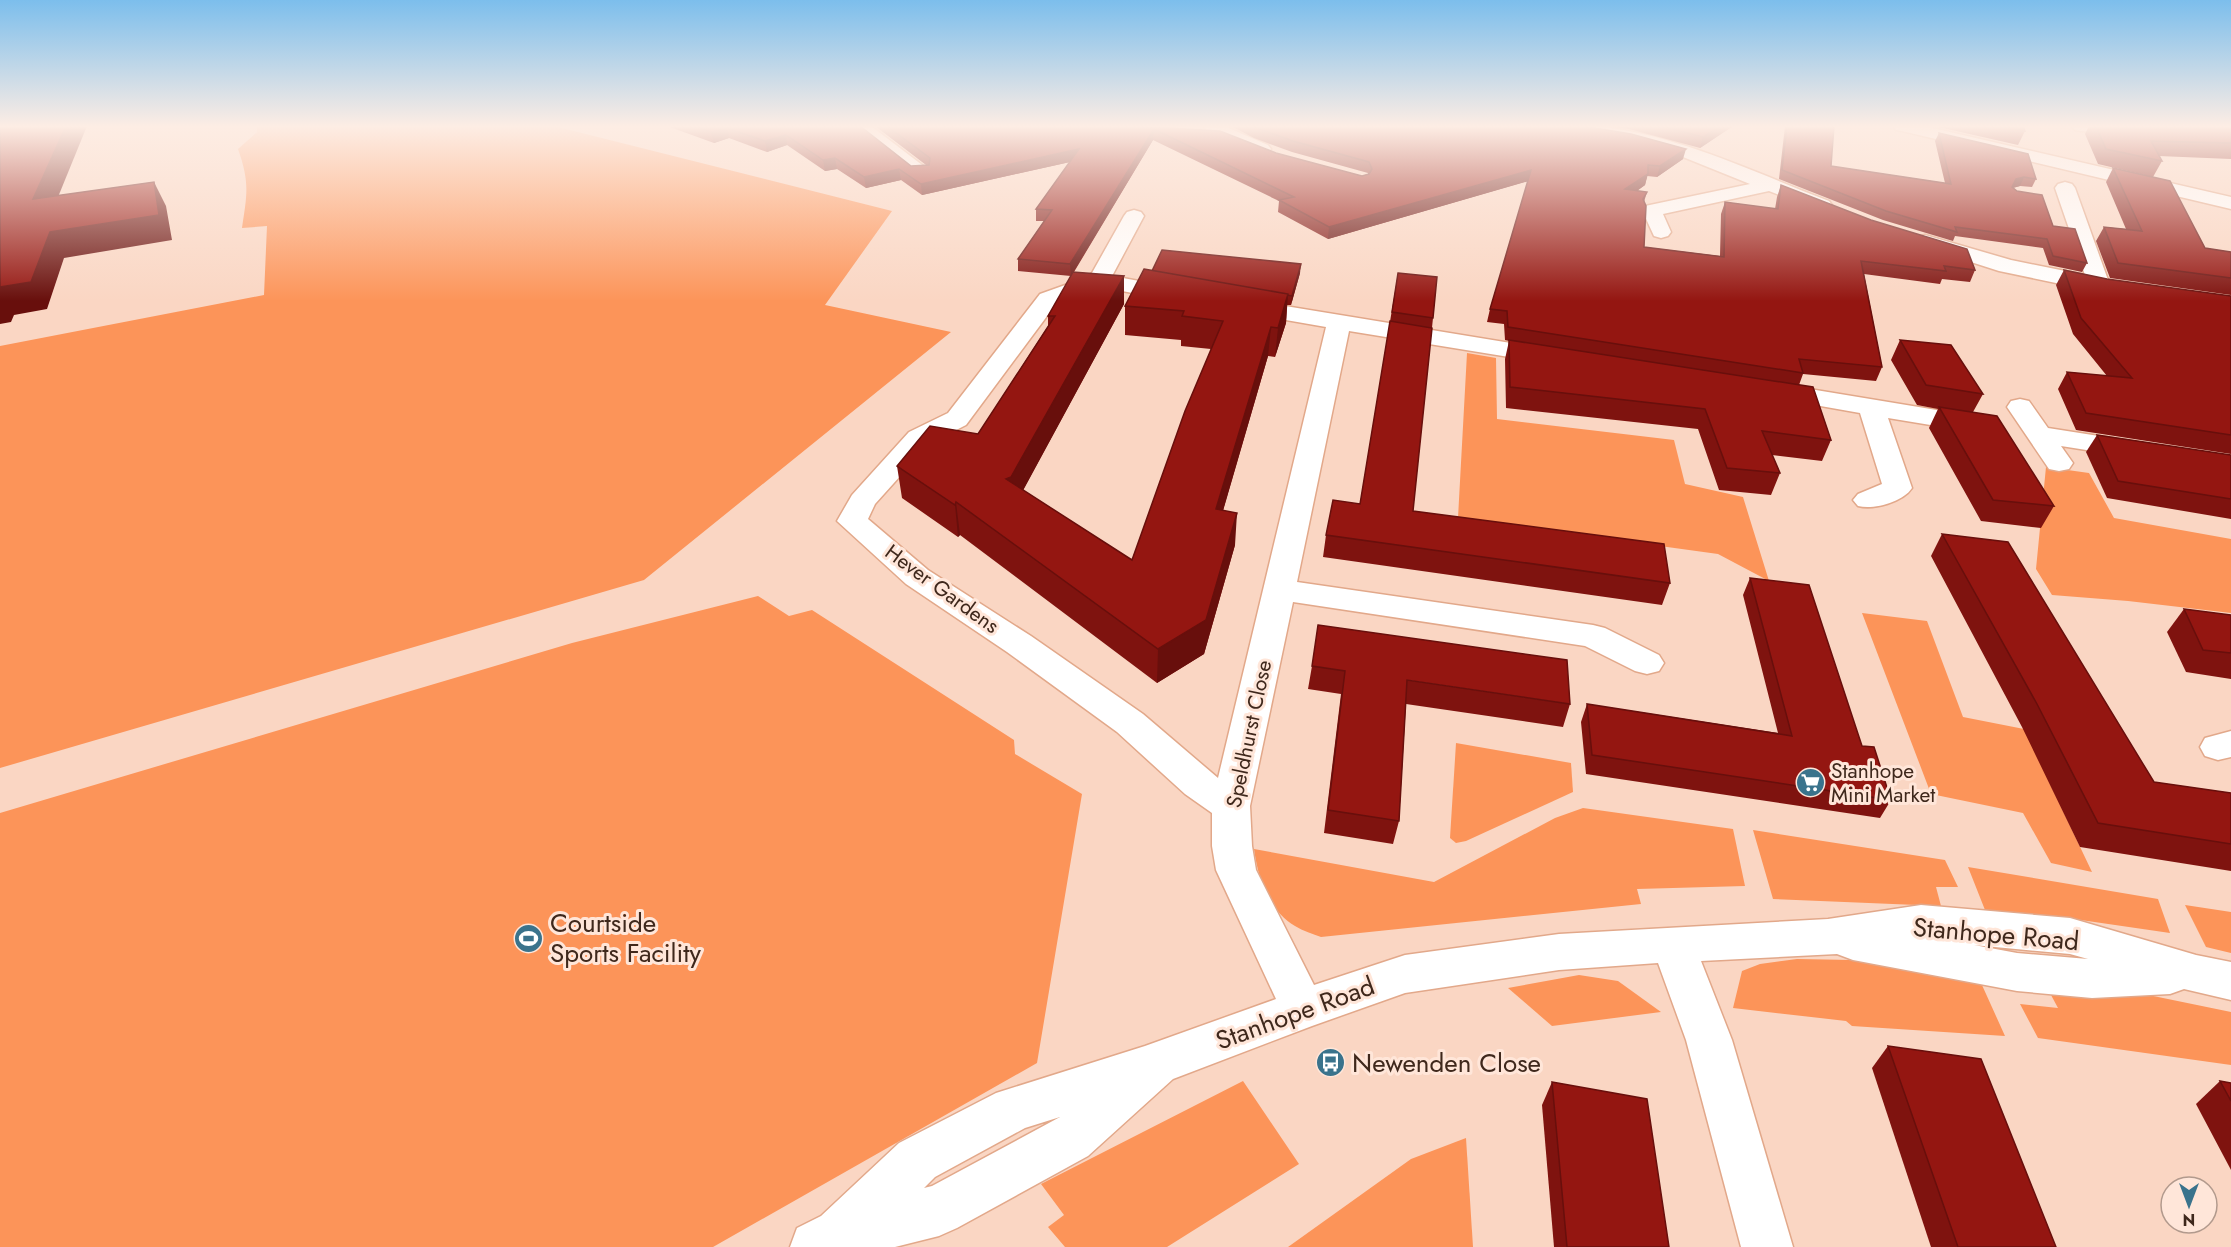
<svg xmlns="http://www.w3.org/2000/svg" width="2231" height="1247" font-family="Jost,sans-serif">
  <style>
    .green { fill: #fc9459 }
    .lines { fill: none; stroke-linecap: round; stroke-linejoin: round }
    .minor-casing { stroke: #e2a88a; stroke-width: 3 }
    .minor { fill: #fff; fill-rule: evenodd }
    .wall { fill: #7f130f }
    .shaded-wall { fill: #680f0c }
    .building { fill: #941611; stroke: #680f0c; stroke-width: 1.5 }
    .labels { text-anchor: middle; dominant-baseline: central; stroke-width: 6; stroke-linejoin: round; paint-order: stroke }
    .street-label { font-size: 21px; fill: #3f281c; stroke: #ffe6d9 }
    .poi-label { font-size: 21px; fill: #3f281c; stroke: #ffe6d9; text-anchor: start }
    .near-poi-label { font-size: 26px; fill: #3f281c; stroke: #ffe6d9; text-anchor: start }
    .near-street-label { font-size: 26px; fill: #3f281c; stroke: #ffe6d9 }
  </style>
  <rect width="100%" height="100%" fill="#fad6c3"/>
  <g class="green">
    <path d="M257,126h297l338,85 -67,94 126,27 -307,248 -644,188v-422l264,-51 3,-69 -25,2c5,-34 8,-45 -4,-79l19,-17z"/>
    <polygon points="1467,353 1496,358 1497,419 1674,440 1685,484 1743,497 1769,581 1718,554 1458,518"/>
    <polygon points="2046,467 2089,473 2114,518 2231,539 2231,613 2128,601 2052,595 2036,569"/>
    <polygon points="758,596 789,616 812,610 1014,740 1015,754 1082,794 1037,1063 713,1247 0,1247 0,813 572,643"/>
    <polygon points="1862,613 1927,621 1963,717 2024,729 2092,872 2051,863 2023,813 1931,794"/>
    <polygon points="1456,743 1571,763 1573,792 1466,841 1456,843 1450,838"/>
    <path d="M1583,808l150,21 12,57 -108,3 4,15 -320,33c-8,-3 -18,-6 -26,-11 -27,-16 -37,-48 -41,-77l180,33 121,-64z"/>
    <polygon points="1753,830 1945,860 1958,887 1936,887 1941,906 1773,899"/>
    <polygon points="1968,867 2158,899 2170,933 2067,918 1985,910"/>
    <polygon points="2185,905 2231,912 2231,953 2206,947"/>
    <polygon points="1797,959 1852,960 1977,974 2005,1036 1852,1026 1846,1021 1733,1008 1742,971 1760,964"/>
    <polygon points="1579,975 1618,981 1661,1012 1552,1026 1508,988"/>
    <polygon points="2044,982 2095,984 2231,1012 2231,1065 2038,1038 2020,1004 2058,1008"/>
    <polygon points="1243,1081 1299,1164 1167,1247 1065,1247 1048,1227 1064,1215 1041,1184"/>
    <polygon points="1466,1138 1473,1247 1288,1247 1411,1159"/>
  </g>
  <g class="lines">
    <defs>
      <g id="minor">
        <polygon points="851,126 871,126 930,171 928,175 914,175"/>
        <path d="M1203,126h21l44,19 3,4 -3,4c-14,3 -56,-15 -65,-27z"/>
        <path d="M1551,126c14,0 28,-1 42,0 82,7 160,46 236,75l3,4 -3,4 -7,2 -53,-20 -106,23 8,18 -3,4 -7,2 -7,-2 -12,-26 3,-4 105,-22 -67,-27 -54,-15 -69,-11 -6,-1z"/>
        <polygon points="1893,126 1924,126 2231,197 2231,209 1902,131 1896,130"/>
        <polygon points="2072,126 2138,126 2142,130 2139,134 2133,135 2081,131 2075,130"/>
        <polygon points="2065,182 2072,184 2075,188 2108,280 2113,281 2116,286 2113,291 2099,292 1999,271 1918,245 1915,241 1918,237 1925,235 2011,260 2085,275 2055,188 2058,184"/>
        <path d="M1134,210l7,2 3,4 -32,60 76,14 3,5 -3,5 -8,2 -79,-15 -45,17 -90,121 -37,19 -54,60 -7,15 60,51 103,66 112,78 75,64 108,-451 -92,-16 -3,-5 3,-5 8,-2 311,51 9,2 3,5 -3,5 -9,2 -204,-33 -52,251 296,43 12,3 54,27 5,8 -5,8 -12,3 -12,-3 -50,-25 -292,-44 -43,204 2,40 4,24 58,115 91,-30 154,-21 269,-15 93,-14 149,13 126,37 35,7v38l-47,-11 -14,5 -78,4 -75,-7 -164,-31 -16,-6 -136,7 31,79 61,207h-52l-55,-207 -28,-77 -99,7 -154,23 -93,33 -139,53 -85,77 -131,72 -18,8 -44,11h-105l7,-19 24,-12 78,-73 97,-50 149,-47 131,-47 -60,-129 -4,-24v-33l-27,-19 -68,-62 -110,-80 -101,-68 -69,-63 15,-26 57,-63 39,-19 92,-119 42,-15 10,-6 32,-57 3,-4zM1974,945l96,9 18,5 -71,-6zM1060,1117l-128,69 -8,2 11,-11 90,-49z"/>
        <path d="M1773,383l206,34 9,2 4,6 -4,6 -9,2 -91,-15 24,70c-9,14 -38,22 -54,18l-5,-6 5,-6 24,-10 -22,-71 -96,-17 -4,-5 4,-5z"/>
        <polygon points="2020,399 2029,401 2048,428 2137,442 2147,444 2151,450 2147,456 2137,458 2061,446 2073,463 2069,469 2059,471 2049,469 2007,407 2011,401"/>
        <polygon points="2231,731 2231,757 2218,760 2205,756 2200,747 2205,738"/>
      </g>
    </defs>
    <use href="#minor" class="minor-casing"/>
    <use href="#minor" class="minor"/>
  </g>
  <g class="wall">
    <polygon points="667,126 860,126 911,166 926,165 875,126 1134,126 1220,131 1276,153 1362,176 1368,174 1368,173 1292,152 1254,138 1231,126 1583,126 1683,159 1657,177 1647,176 1645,185 1637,191 1647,192 1644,202 1644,247 1720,256 1721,214 1725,202 1775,209 1777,197 1781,185 1975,270 1970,282 1942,279 1940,284 1864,274 1882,367 1876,381 1803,374 1799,385 1831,440 1822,461 1772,455 1780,473 1771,495 1719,490 1698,429 1506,408 1505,359 1509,341 1505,340 1504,324 1487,322 1490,309 1528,181 1328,239 1278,212 1279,201 1153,140 1074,272 1124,304 1023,490 1132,560 1211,349 1181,346 1181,340 1125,335 1125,306 1152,271 1300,273 1291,305 1287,305 1286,323 1275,357 1268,356 1223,510 1235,545 1204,654 1157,683 960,535 958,537 902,498 897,466 978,434 1048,326 1048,316 1071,276 1018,271 1018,259 1044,221 1036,221 1036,209 1070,162 922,195 901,180 866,188 837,169 825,171 787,145 767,152 729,138 714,143"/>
    <polygon points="1607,126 1733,126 1700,148 1629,129"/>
    <polygon points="1785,126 1834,126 1831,166 1945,183 1935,141 1939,133 2036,179 2032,187 2020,186 2013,188 2053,226 2087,263 2082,272 2049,265 2043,248 1955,236 1953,241 1883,220 1779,179"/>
    <polygon points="1934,126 2023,126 2025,131 2018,145"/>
    <polygon points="2089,126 2231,126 2231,159 2159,156 2162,161 2153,177 2098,164 2085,134"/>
    <polygon points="2113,168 2205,248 2231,252 2231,295 2110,278 2096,241 2104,227 2126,229 2106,182"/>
    <polygon points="2064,270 2107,279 2231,296 2231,454 2076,430 2058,389 2067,372 2107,376 2073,334 2056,285"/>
    <polygon points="1398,273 1433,318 1413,511 1670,583 1662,605 1323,557 1326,535 1360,504"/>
    <polygon points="1900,340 1983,394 1973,412 2054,506 2041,528 1981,521 1929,428 1938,409 1917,405 1891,360"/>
    <polygon points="2097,435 2231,455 2231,519 2107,498 2086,452"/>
    <polygon points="1942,534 2154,782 2231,793 2231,871 2080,847 2022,727 1931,556"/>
    <polygon points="1750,578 1862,746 1891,800 1880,818 1586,774 1581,722 1587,704 1778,733 1743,595"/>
    <polygon points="2184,609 2231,615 2231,679 2186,672 2167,632"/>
    <polygon points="1312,666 1570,704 1563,727 1406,704 1399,821 1393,844 1324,833 1341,694 1308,689"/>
    <polygon points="1888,1046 2056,1247 1931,1247 1872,1068"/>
    <polygon points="2220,1081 2231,1083 2231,1170 2196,1104"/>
    <polygon points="1552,1082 1669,1247 1554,1247 1542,1105"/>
  </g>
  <g class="shaded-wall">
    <polygon points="66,126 87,126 47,224 33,199"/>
    <polygon points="1721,126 1733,126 1700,148 1703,137"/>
    <polygon points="727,128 729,138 714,143 711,132"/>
    <polygon points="1154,129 1153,140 1071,276 1070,264"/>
    <polygon points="786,135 787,145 767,152 765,141"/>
    <polygon points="1079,149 1079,160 922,195 921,184"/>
    <polygon points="1686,149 1683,159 1657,177 1660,166"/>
    <polygon points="835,158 837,169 825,171 823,160"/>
    <polygon points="899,169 901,180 866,188 864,177"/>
    <polygon points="1531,170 1529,181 1328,239 1329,227"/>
    <polygon points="1648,174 1645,185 1622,201 1625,189"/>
    <polygon points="2024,177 2020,186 2012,188 2008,195 2016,179"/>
    <polygon points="154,182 166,206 172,240 64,258 47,309 14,315 11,322 0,324 0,287 50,232"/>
    <polygon points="1301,264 1300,273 1291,305 1292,296"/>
    <polygon points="1124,276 1124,304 1013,509 1006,479"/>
    <polygon points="1288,294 1286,323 1275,357 1278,328"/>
    <polygon points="1271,327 1268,356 1214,542 1216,509"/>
    <polygon points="956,502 960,535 958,537 955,505"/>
    <polygon points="1237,513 1235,545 1204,654 1157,683 1158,649"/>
  </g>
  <g class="building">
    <polygon points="0,126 66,126 33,199 154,182 159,215 50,232 31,282 0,287"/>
    <polygon points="694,126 860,126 911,166 929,165 930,158 887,126 1134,126 1220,131 1276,153 1362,176 1369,174 1372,169 1369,162 1293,141 1252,126 1583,126 1631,134 1686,149 1660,166 1648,165 1648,174 1625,189 1647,192 1643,199 1646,206 1644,247 1724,257 1725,202 1778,209 1781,185 1871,220 1967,249 1975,270 1944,266 1946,271 1861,261 1882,367 1799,359 1803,373 1508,327 1507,311 1490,309 1531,170 1329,227 1279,200 1294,197 1154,129 1070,264 1018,259 1052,210 1036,209 1079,149 921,184 899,169 864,177 835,158 823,160 786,135 765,141 727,128 711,132"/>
    <polygon points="1661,126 1721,126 1703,137"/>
    <polygon points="1787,126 1834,126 1831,166 1951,184 1939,133 2028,154 2036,179 2024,177 2016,179 2012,187 2017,191 2042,195 2053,226 2075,229 2087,263 2053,256 2047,239 1955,227 1957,232 1886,211 1782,170"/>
    <polygon points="2004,126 2023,126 2025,131"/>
    <polygon points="2096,126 2231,126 2231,143 2151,141 2162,161 2106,149"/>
    <polygon points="2113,168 2170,181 2205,248 2231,252 2231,278 2118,263 2104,227 2142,231"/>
    <polygon points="1162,250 1301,264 1292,296 1152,271"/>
    <polygon points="1144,269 1288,294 1278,328 1271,327 1216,509 1237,513 1206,620 1158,649 956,502 955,505 897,466 930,426 978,434 1055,316 1048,316 1073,272 1124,276 1011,477 1006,479 1132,560 1185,411 1223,321 1182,316 1184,311 1125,306"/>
    <polygon points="2064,270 2107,279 2231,296 2231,435 2086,413 2067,372 2132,378 2081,318"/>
    <polygon points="1398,273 1437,277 1433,318 1392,312"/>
    <polygon points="1390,321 1432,328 1413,511 1664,544 1670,583 1326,535 1333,500 1360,504"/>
    <polygon points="1509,340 1813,387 1831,440 1762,431 1780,473 1727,468 1705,409 1510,387"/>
    <polygon points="1900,340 1951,345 1983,394 1926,385"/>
    <polygon points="1939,407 1997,416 2054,506 1993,500"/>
    <polygon points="2097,435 2231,455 2231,499 2118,481"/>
    <polygon points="1942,534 2008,542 2154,782 2231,793 2231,844 2098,823 2037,704"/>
    <polygon points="1750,578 1809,585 1862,746 1874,747 1891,800 1592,755 1587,704 1792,736"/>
    <polygon points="2184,609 2231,615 2231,653 2203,650"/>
    <polygon points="1318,625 1567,660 1570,704 1407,680 1399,821 1328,810 1345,671 1312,666"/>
    <polygon points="1888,1046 1981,1059 2056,1247 1958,1247"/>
    <polygon points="2220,1081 2231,1083 2231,1101"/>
    <polygon points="1552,1082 1647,1099 1669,1247 1567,1247"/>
  </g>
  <linearGradient id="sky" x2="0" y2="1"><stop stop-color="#7cbeec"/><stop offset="0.42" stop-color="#fdede4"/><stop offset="1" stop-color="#fdede4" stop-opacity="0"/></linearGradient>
  <rect width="2231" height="301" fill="url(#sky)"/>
  <defs>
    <symbol id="supermarket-disc" viewBox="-11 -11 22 22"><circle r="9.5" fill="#3a738c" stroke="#ffe6d9"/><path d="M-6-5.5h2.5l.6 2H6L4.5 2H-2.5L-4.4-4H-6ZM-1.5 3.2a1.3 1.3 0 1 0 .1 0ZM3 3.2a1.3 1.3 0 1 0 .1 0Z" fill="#fff"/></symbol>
    <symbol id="stadium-disc" viewBox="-11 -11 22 22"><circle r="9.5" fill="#3a738c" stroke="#ffe6d9"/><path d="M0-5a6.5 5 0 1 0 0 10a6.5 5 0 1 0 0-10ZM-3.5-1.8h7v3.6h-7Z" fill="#fff"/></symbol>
    <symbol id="bus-disc" viewBox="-11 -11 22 22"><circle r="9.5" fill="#3a738c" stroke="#ffe6d9"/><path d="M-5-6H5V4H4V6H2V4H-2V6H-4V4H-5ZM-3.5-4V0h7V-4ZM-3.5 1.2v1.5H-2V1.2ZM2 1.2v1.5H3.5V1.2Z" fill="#fff"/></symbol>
  </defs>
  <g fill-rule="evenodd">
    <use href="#supermarket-disc" x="1794" y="766" width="33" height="33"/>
    <use href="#stadium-disc" x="512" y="922" width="33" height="33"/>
    <use href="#bus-disc" x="1314" y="1046" width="33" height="33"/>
  </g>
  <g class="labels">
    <g class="street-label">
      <text transform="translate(942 589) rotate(36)">Hever Gardens</text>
      <text transform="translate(1249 734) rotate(-78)">Speldhurst Close</text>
    </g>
    <g class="poi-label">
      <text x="1831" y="771">Stanhope<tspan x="1831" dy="24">Mini Market</tspan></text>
    </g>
    <g class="near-poi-label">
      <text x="550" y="923">Courtside<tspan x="550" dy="30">Sports Facility</tspan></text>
      <text x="1352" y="1063">Newenden Close</text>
    </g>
    <g class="near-street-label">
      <text transform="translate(1996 934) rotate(5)">Stanhope Road</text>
      <text transform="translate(1295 1013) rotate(-20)">Stanhope Road</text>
    </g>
  </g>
  <g transform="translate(2189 1205) rotate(180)"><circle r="28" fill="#ffe6d9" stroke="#b29a8d" stroke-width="1.5"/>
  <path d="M0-4.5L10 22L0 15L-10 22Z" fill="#3a738c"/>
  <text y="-9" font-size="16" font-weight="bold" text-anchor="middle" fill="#3f281c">N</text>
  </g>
</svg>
